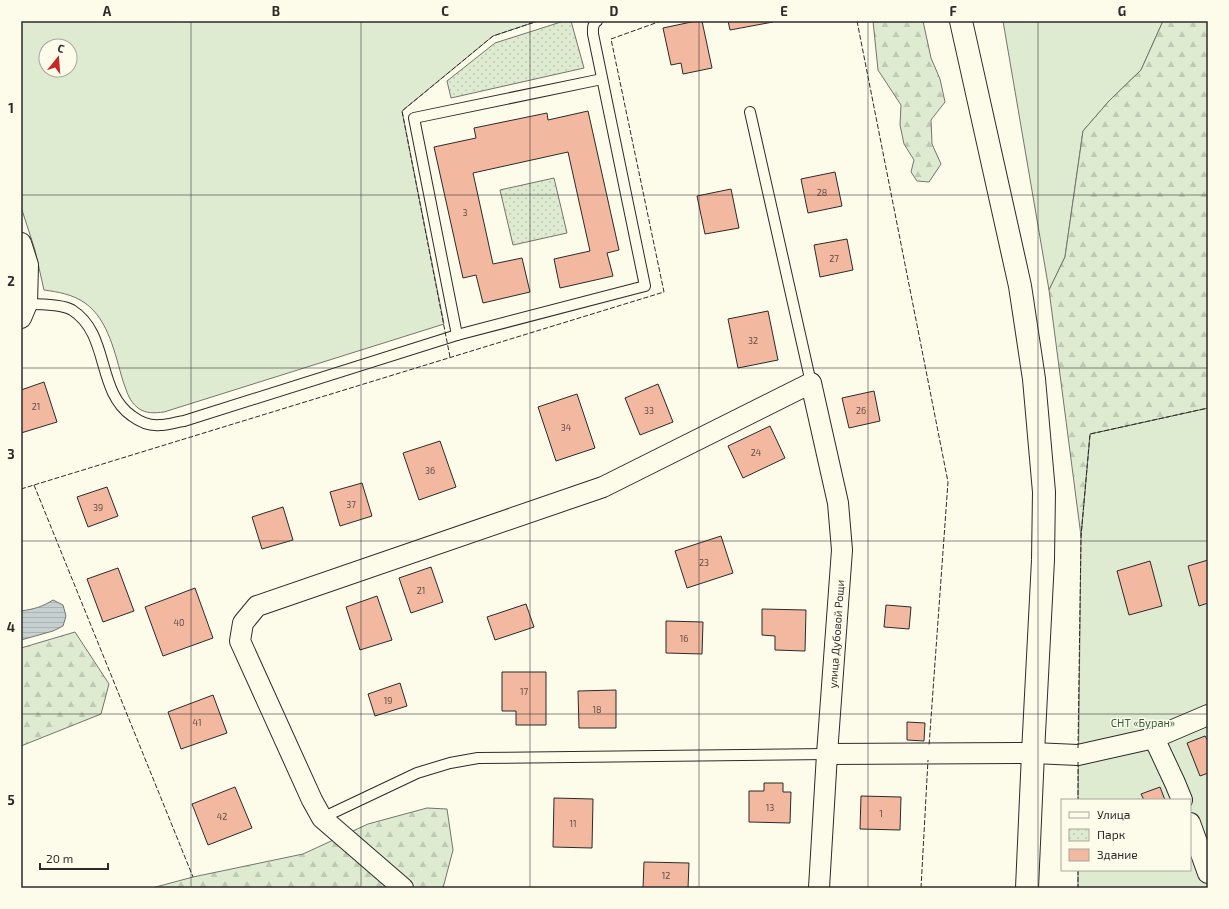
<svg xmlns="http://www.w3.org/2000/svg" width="1229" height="909" font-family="'Exo 2',sans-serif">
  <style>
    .green { fill: #deebd1; stroke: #74746e; fill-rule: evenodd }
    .forest { fill: url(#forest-firs); stroke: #74746e }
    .park { fill: url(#park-dots); stroke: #74746e }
    .water { fill: url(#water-rules); stroke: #74746e }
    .building { fill: #f2b8a0; stroke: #2b2b2b }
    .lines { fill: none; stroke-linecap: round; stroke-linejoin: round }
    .service-casing { stroke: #2b2b2b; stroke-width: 12 }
    .minor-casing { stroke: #2b2b2b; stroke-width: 22 }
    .tertiary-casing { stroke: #2b2b2b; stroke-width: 24 }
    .service { stroke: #fdfbea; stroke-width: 10 }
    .minor { stroke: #fdfbea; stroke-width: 20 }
    .tertiary { stroke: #fdfbea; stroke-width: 22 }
    .fence { stroke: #2b2b2b; stroke-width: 1; stroke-dasharray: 5 2; stroke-linecap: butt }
    .grid { fill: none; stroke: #2b2b2b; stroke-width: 1; stroke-opacity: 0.55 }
    .labels { text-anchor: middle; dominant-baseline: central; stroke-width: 3; stroke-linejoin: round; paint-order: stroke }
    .number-label { font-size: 9px; fill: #5d4e48 }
    .street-label { font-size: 11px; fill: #2b2b2b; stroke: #fdfbea }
    .park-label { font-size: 11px; fill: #34623c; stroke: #fdfbea }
    .neatline { fill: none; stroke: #2b2b2b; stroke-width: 1.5 }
    .grid-label { font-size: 13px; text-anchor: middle; font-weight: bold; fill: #2b2b2b }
  </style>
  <defs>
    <pattern id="forest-firs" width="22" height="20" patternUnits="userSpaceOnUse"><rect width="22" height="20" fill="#deebd1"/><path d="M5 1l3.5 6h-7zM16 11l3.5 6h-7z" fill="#bfcab4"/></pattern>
    <pattern id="park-dots" width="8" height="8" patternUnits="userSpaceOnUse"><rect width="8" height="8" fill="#deebd1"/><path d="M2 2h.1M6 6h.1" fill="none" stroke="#bfcab4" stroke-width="1.8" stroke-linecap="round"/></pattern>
    <pattern id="water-rules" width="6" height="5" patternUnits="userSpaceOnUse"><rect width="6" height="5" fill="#c7d0d0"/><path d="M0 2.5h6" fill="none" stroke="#abb3b3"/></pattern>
  </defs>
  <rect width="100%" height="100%" fill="#fdfbea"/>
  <g class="green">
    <path d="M21,21h517l-45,15 -91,75 42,213 -280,88c-9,1 -18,2 -26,-4 -9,-7 -11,-16 -15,-27 -8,-26 -14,-61 -38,-78 -13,-9 -27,-11 -41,-13l-9,-40 -14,-43zM46,46h24v24h-24z"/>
    <polygon points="1003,21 1163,21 1141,70 1109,101 1083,131 1065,257 1049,290"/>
    <polygon points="1208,408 1208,888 1078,888 1078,870 1190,870 1190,800 1078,800 1081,536 1090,434"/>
  </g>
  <g class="forest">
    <polygon points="873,21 923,21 931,58 940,79 945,102 931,120 932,144 941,164 929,182 917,181 911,172 914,160 904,144 900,125 901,105 878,70"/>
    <polygon points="1163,21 1208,21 1208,408 1090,434 1081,536 1049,290 1065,257 1083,131 1109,101 1141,70"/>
    <polygon points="75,632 109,684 101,714 21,746 21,648"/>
    <polygon points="427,808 447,809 453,850 443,888 152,888 193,877 303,854 368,824"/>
  </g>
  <g class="park">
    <polygon points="564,21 571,21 584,68 451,98 447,81 495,43"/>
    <polygon points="554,178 567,233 513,245 500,190"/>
  </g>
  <path class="water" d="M53,600l10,5 3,11 -3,10 -10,5 -32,9v-29c13,-2 21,-4 32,-11z"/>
  <g class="building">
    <polygon points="696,21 702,21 712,68 683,74 681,63 671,65 663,28"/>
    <polygon points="728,21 773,21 773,22 730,30"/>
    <polygon points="588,111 619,250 607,253 613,276 560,288 554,259 590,251 568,152 473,173 493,264 522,258 530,292 483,303 476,275 463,278 434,147 476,138 474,128 547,113 548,120"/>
    <polygon points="835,172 842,206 808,213 801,179"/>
    <polygon points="731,189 739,228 705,234 697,196"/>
    <polygon points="847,239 853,270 820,277 814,245"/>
    <polygon points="768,311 778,360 738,368 728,319"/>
    <polygon points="44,382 57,422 21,433 21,390"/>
    <polygon points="658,384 673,422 640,435 625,398"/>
    <polygon points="874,391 880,421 849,428 842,398"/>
    <polygon points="577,394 595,448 556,461 538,407"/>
    <polygon points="770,426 785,458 743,478 728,446"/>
    <polygon points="440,441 456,487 419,500 403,453"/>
    <polygon points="362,483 372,516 340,526 330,492"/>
    <polygon points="107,487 118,516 88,527 77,497"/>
    <polygon points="283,507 293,540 262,549 252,517"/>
    <polygon points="721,536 733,573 687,588 675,551"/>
    <polygon points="1208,560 1208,603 1199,606 1188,566"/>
    <polygon points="1150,561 1162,606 1129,615 1117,571"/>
    <polygon points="431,567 443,602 411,613 399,578"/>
    <polygon points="118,568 134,611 103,622 87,579"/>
    <polygon points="195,588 213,638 163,656 145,607"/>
    <polygon points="377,596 392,640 360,650 346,607"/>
    <polygon points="526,604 534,627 495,640 487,617"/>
    <polygon points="886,605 911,607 909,629 884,627"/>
    <polygon points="762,609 806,610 805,651 775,650 775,636 762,635"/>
    <polygon points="666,621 703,622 702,654 666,653"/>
    <polygon points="502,672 546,672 546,725 516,725 516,711 502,711"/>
    <polygon points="400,683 407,706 375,716 368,694"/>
    <polygon points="616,690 616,728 579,728 578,691"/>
    <polygon points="213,695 227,733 181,749 168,712"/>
    <polygon points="907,722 925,723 924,741 907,740"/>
    <polygon points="1205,736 1208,741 1208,773 1200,776 1187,743"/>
    <polygon points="764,783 783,783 783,792 791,792 790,823 749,822 749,791 764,791"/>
    <polygon points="235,787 252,828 208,845 192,804"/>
    <polygon points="1160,787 1165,800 1144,800 1141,794"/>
    <polygon points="861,796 901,797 900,830 860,829"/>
    <polygon points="554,798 593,799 592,848 553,847"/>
    <polygon points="644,862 689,863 688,888 643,888"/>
  </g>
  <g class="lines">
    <defs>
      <g id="service">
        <polyline points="750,112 811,383"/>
        <path d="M27,304c11,0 35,0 45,6 38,24 24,81 60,106 8,6 18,10 28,9 8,0 16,-3 24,-4l273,-86 188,-49 -52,-252c0,-4 -1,-10 4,-13"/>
        <polyline points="457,335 414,118 602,79"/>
        <polyline points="322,818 417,773 450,763 478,758 827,754"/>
      </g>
      <g id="minor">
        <polyline points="21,243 28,265 27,304 21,318"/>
        <polyline points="1154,738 1175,783 1182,800"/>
        <polyline points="827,754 1033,753 1078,755 1154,738 1208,715"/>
        <polyline points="1190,823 1208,873"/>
        <polyline points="403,888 322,818 312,800 240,641 243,623 257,606 603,487 811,383 838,503 842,550 827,754 819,888"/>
      </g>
      <polyline id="tertiary" points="961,21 1020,286 1034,379 1044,492 1043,560 1033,753 1027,888"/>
    </defs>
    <use href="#service" class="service-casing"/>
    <use href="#minor" class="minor-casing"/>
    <use href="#tertiary" class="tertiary-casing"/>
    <use href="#service" class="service"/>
    <use href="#minor" class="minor"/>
    <use href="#tertiary" class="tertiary"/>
    <g class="fence">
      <polyline points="857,21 948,482 929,746"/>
      <polyline points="450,357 402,111 493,36 538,21"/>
      <polyline points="34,485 193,877"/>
      <polyline points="21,489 664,292 611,39 661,21"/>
      <polyline points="1078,748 1081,536 1090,434 1208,408"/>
      <polyline points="1078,762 1078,800"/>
      <polyline points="1078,870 1078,888"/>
      <polyline points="921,888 928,760"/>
    </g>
  </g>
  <path class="grid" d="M191,21v867M361,21v867M530,21v867M699,21v867M868,21v867M1038,21v867M21,195h1187M21,368h1187M21,541h1187M21,714h1187"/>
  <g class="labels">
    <g class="number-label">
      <text x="822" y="192">28</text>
      <text x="465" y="212">3</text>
      <text x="834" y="258">27</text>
      <text x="753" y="340">32</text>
      <text x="36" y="406">21</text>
      <text x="649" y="410">33</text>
      <text x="861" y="410">26</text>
      <text x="566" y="427">34</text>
      <text x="756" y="452">24</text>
      <text x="430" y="470">36</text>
      <text x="351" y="504">37</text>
      <text x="98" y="507">39</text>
      <text x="704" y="562">23</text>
      <text x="421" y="590">21</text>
      <text x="179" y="622">40</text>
      <text x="684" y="638">16</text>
      <text x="524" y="691">17</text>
      <text x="388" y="700">19</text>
      <text x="597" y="709">18</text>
      <text x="197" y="722">41</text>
      <text x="770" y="807">13</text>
      <text x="881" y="813">1</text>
      <text x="222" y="816">42</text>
      <text x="573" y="823">11</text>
      <text x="666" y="875">12</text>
    </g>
    <g class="street-label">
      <text transform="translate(836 634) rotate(-86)">улица Дубовой Рощи</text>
    </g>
    <g class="park-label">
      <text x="1143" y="722">СНТ «Буран»</text>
    </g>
  </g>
  <rect width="1229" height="909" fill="none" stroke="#fdfbea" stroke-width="44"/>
  <rect x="1061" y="799" width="130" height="72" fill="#fdfbea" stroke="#a9a89e"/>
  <rect x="1069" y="812" width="20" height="6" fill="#fdfbea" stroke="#a9a89e"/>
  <text x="1097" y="819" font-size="12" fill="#2b2b2b">Улица</text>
  <rect x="1069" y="829" width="20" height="12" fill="url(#park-dots)" stroke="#a9a89e"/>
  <text x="1097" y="839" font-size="12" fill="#2b2b2b">Парк</text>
  <rect x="1069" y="849" width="20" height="12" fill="#f2b8a0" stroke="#a9a89e"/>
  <text x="1097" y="859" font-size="12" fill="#2b2b2b">Здание</text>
  <g transform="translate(58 58) rotate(17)"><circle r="19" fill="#fdfbea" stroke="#a9a89e"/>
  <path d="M0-3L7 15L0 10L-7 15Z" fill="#c62828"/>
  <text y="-6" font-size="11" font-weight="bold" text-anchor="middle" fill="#2b2b2b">С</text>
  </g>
  <path d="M40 863v6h68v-6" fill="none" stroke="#2b2b2b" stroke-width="2"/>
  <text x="46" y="863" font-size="12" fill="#2b2b2b" stroke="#fdfbea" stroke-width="3" paint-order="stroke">20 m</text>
  <rect x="22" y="22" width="1185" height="865" class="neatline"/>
  <g class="grid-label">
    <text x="107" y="16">A</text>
    <text x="276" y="16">B</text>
    <text x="445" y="16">C</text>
    <text x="614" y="16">D</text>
    <text x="784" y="16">E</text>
    <text x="953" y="16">F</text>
    <text x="1122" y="16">G</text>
    <text x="11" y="113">1</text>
    <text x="11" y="286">2</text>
    <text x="11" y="459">3</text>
    <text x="11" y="632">4</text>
    <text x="11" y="805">5</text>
  </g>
</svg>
